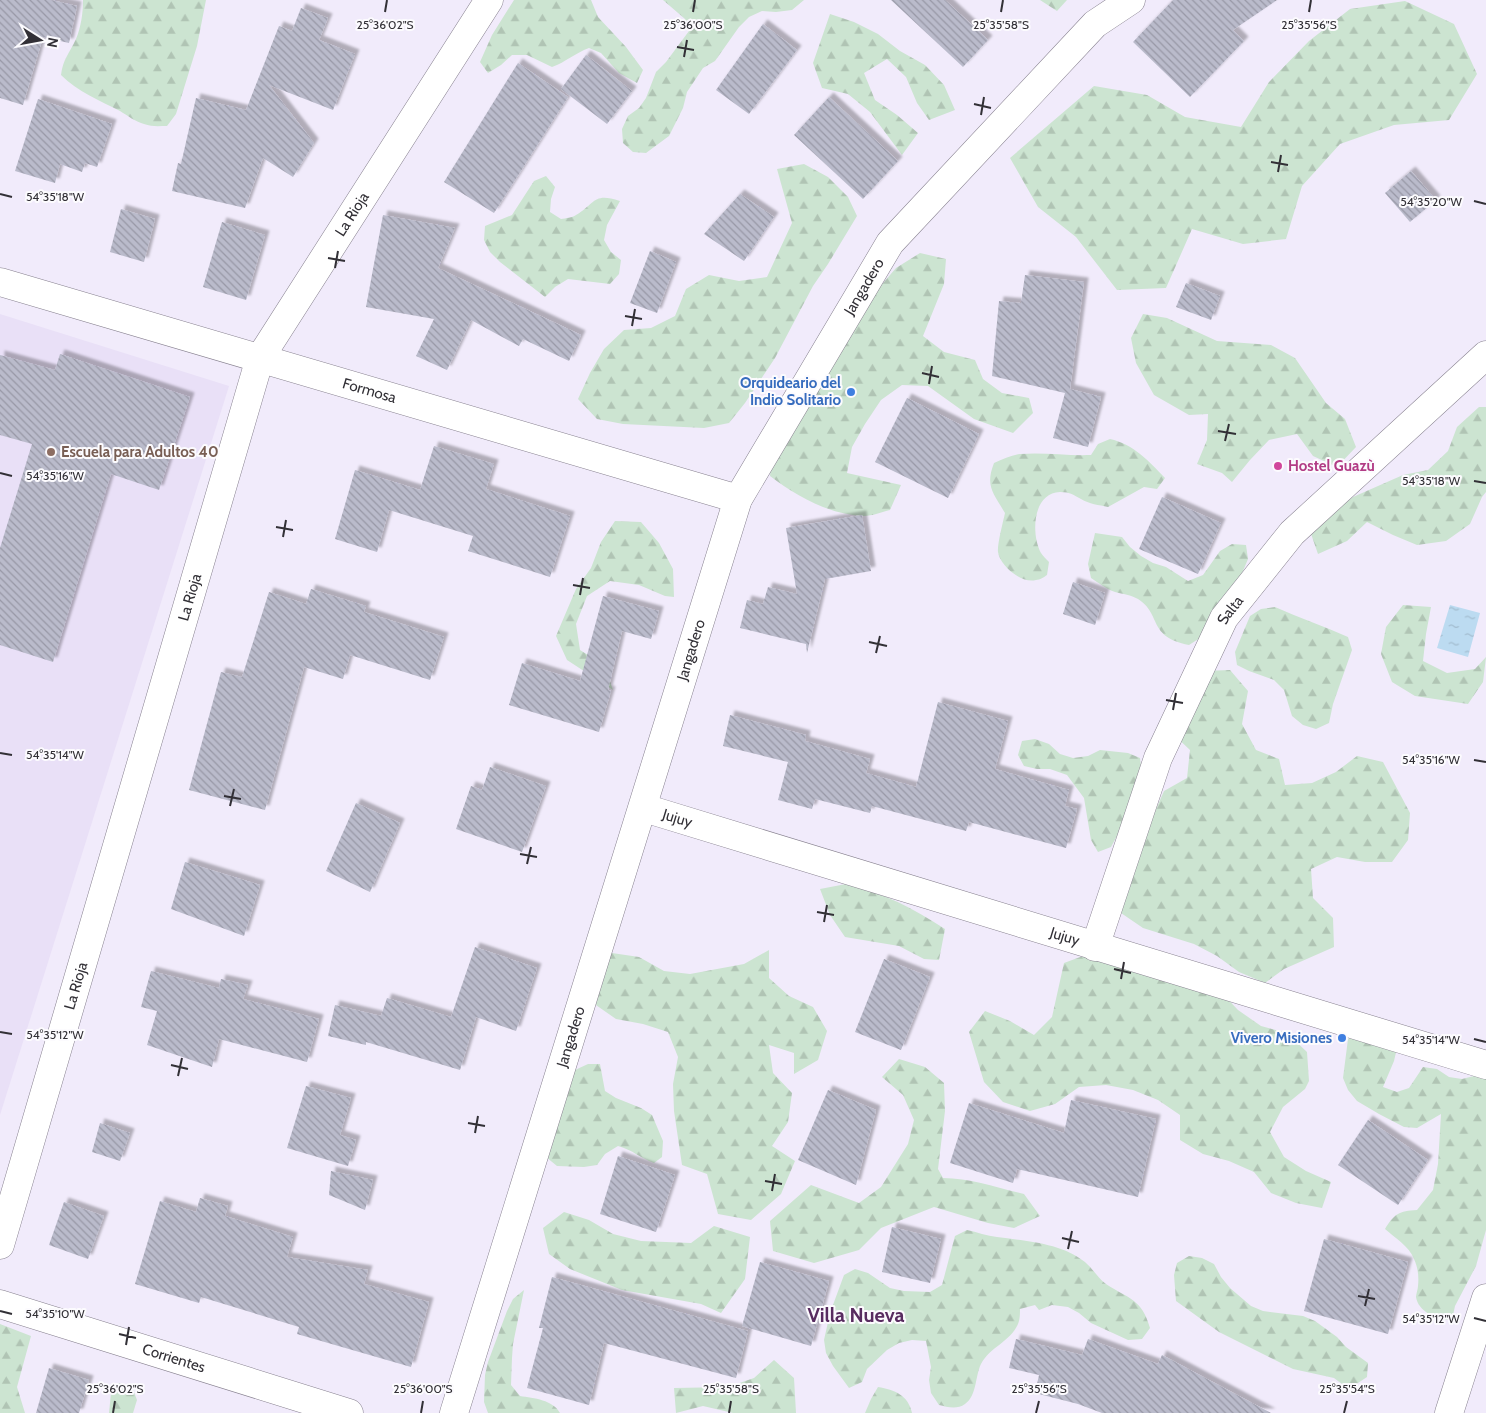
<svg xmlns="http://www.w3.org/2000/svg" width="1486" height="1413" font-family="Cabin,sans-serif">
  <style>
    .built { fill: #e9e0f7 }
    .forest { fill: url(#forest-firs) }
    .water { fill: url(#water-ripples) }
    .building { fill: url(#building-back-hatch); filter: url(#shadow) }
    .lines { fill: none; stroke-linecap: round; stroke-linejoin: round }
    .minor-casing { stroke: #87818f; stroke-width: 29 }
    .minor { stroke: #fff; stroke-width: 28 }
    .ticks { fill: none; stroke: #323036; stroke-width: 2 }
    .shop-dot { fill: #3f7fe0; stroke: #fcfbfe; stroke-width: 2 }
    .education-dot { fill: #8d6e63; stroke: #fcfbfe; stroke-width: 2 }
    .hotel-dot { fill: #d1479c; stroke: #fcfbfe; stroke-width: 2 }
    .labels { text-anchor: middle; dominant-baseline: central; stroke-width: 4; stroke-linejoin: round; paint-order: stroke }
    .street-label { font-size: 15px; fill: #323036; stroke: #fcfbfe }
    .shop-label { font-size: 15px; font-weight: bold; fill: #366cbe; stroke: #fcfbfe; text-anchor: end }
    .education-label { font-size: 15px; font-weight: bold; fill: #785e54; stroke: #fcfbfe; text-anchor: start }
    .hotel-label { font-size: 15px; font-weight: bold; fill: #b23c85; stroke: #fcfbfe; text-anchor: start }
    .district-label { font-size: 20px; font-weight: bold; fill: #582c60; stroke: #fcfbfe }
    .ticks-label { font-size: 12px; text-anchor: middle; fill: #323036; stroke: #fcfbfe; stroke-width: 4; stroke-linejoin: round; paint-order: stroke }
  </style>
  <defs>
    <pattern id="forest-firs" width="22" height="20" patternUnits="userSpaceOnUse" patternTransform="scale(1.25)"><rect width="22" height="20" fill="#cce4d1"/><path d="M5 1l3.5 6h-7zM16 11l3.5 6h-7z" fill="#b0c4b4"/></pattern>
    <pattern id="water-ripples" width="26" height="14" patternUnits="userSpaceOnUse" patternTransform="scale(1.25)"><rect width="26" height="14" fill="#bcdbf1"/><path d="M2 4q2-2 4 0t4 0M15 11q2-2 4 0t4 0" fill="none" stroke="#a2bccf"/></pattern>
    <pattern id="building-back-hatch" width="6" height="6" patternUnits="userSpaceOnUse" patternTransform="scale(1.25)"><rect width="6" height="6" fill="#babbcb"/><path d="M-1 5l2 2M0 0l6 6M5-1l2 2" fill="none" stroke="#9898a6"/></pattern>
    <filter id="shadow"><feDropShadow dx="4.5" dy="-4.5" stdDeviation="1" flood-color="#0004"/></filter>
  </defs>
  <rect width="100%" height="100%" fill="#f1ebfb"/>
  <polygon class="built" points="0,314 229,386 0,1115"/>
  <g class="forest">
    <path d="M83,0h123l-9,46 -21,68 -9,12c-8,0 -15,1 -23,-2 -8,-2 -16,-8 -24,-13 -21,-11 -42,-19 -59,-36 2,-16 8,-21 15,-36 5,-12 7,-26 7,-39z"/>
    <path d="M514,0h77l7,17 28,30 17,23 -6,13 -18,-10 -18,-20 -12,-5c-14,5 -23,14 -37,19l-25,-12h-15l-11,10 -13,8 -8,-11 12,-27z"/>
    <polygon points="663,0 804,0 792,10 776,12 762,11 749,17 739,27 715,61 703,68 687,92 683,108 669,136 646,153 633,152 623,143 622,129 628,116 639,108 646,98 656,72 666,62 689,31 685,19"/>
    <polygon points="1040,0 1067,0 1057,11"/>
    <polygon points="1405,1 1454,24 1477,74 1449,120 1394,125 1340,144 1302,186 1286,239 1243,244 1192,229 1166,288 1117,290 1076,237 1038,207 1010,158 1094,86 1147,95 1185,117 1241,127 1269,82 1309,41 1350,9"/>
    <polygon points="830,14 854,22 878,34 900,51 925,65 944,85 955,110 929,120 917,103 906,77 887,59 864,73 875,100 897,115 918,133 902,155 870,112 848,94 822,88 813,63"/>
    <polygon points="804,164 828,177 848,197 857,216 828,264 813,286 775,358 745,403 729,423 704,428 623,424 597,419 578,399 590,373 604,349 624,330 651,328 675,316 686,289 709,275 739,281 767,277 792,223 777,169"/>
    <path d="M546,176l9,11 -4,12 -1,13 11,7c5,-1 11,-1 15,-4 20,-12 17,-23 44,-14l-13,24 -3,15 7,12 10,8 -2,14 -9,10 -42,-5 -13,8 -10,10 -45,-35 -10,-10 -6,-12 1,-14 27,-11 22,-34z"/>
    <path d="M920,253l26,6 -2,25 -21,52 21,16 31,8 8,19 19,14 27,5 4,15 -20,20 -39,-14 -46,-33 -26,-1 -21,15 -16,24 -13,23 -5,26 54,12 -11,25c-8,2 -18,6 -26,6 -34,-1 -68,-20 -94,-40l1,-12 89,-154 36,-42z"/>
    <polygon points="1143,314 1167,318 1217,341 1271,345 1295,358 1326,403 1345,419 1356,447 1337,467 1313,456 1297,434 1269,440 1250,460 1232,482 1222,473 1197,464 1207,440 1208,414 1189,415 1154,395 1136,363 1131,338"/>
    <polygon points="1479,407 1486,407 1486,492 1482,497 1470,524 1446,541 1417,545 1393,535 1367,522 1347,541 1318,554 1309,528 1353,497 1403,475 1428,470 1448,451 1457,427"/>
    <path d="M1110,439c23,5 39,22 55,39l-8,11 -13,-2 -36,20c-9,-2 -19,-3 -27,-8 -8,-4 -10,-7 -21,-7 -28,1 -29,43 -19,61 2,3 5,6 8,9l-2,13c-3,2 -7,5 -11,5 -14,4 -36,-14 -38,-28 -1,-7 5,-30 7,-39 -12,-20 -20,-27 -11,-50 9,-4 18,-8 26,-9 24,-2 47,2 71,1l7,-11z"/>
    <polygon points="615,521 641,522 659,543 673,569 674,597 665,596 639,585 610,581 587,596 576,624 580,650 604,665 613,690 567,660 556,636 576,589 591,568 601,542"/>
    <path d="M1095,533l27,4 8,10 11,9 12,7 13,4 22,14 15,-6 17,-24 12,-7 14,1 2,14 -10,24 -38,55 -11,7c-42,-8 -27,-31 -51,-46 -7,-4 -15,-5 -23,-7 -9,-3 -16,-9 -24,-14l-3,-14z"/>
    <polygon points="1403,605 1431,607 1426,634 1423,661 1447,673 1475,669 1486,657 1483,682 1468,704 1415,696 1392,682 1381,654 1386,627"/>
    <path d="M1275,607c24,11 49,19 73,30l4,13 -19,54 -4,19 -13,6 -13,-4 -11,-9 -8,-26 -10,-10 -25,-9 -12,-6 -2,-13 15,-36 11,-7z"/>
    <polygon points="1230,670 1248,691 1242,724 1256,750 1279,759 1285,785 1312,783 1336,772 1357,756 1383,762 1410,813 1408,840 1392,862 1365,862 1337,857 1311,869 1313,898 1333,918 1334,947 1284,969 1265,983 1239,972 1217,956 1194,944 1143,928 1121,913 1153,816 1164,791 1187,778 1190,750 1171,732 1180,679 1204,671"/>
    <polygon points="1035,739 1049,744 1060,754 1073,758 1088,756 1100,750 1128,753 1140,758 1142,774 1124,823 1111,847 1098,852 1091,840 1084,798 1067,775 1050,769 1037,769 1024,766 1018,755 1022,741"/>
    <path d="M846,884c38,9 67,24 99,45l-6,31 -15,-1 -25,-13 -54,-9 -15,-22 -10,-26z"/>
    <polygon points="769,950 769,978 789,996 813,1007 827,1031 818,1060 794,1074 794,1053 769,1045 773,1073 792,1093 788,1122 772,1146 795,1161 781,1194 751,1220 718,1214 707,1174 682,1165 674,1111 673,1084 678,1057 668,1032 643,1024 616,1019 593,1003 600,978 612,953 639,957 664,971 690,974 744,964"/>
    <polygon points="1091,953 1217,988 1238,1010 1261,1026 1287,1033 1307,1052 1309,1081 1305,1089 1283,1107 1270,1132 1284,1157 1306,1171 1331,1182 1322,1208 1296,1203 1271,1193 1254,1172 1229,1161 1203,1154 1180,1140 1180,1115 1158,1100 1133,1090 1106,1085 1079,1087 1055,1104 1030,1111 1003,1102 984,1082 969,1032 985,1011 1010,1021 1034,1035 1052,1017 1064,963"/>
    <path d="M1361,1032l36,16 -3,13 -11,26 14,5 12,-4 14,-21 14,2 12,8 13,2 24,-6v157l-10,36 -21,40 -3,14c-13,1 -34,-8 -36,-23 0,-3 2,-8 2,-11 1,-10 0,-18 -4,-27 -5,-13 -19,-21 -29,-30 9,-15 14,-18 32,-19l16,-20 5,-26 3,-50 -24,14 -13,-1 -25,-13 -22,-13 -9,-11 -5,-12 5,-39z"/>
    <path d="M899,1059l26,8 19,16 1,28 -7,58 5,9c28,0 54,10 81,16l16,22 -26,12 -26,-5 -54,-16 -53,21 -22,22 -45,13 -41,-12 -3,-30 41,-36 48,18 22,-16 27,-43 6,-24 -11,-25 -21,-18z"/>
    <path d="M588,1064h12l5,27 11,7 25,10 11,7 11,26 -1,16 -8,6c-14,-5 -21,-13 -36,-17l-13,8 -8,11 -13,2 -27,-1 -11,-9 20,-77 9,-10z"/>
    <polygon points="564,1212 589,1220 613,1234 641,1241 691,1243 714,1226 750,1237 745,1279 721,1313 701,1304 622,1290 570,1269 549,1254 543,1228"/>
    <path d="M967,1230c10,2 20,6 30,7 29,4 65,6 88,25 8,7 13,16 21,22 23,15 36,15 44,44l-8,11 -14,1 -37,-17 -12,-10 -11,-6 -16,-2 -13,5 -4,-5 -15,4c0,4 0,11 -2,15 -8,18 -28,23 -37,40 -6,12 -4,32 -16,40 -8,6 -18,3 -26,1l-8,-12 -2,-13 2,-13 -5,-26 -14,-1 -13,3 -12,7 -20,19 -5,13 -13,6 -16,-22 -7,-13 -2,-13 6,-27 14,-38 11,-6 13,4 22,15 14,3 26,1 12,-7 13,-49z"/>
    <polygon points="1189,1256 1202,1258 1214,1264 1221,1277 1230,1288 1251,1306 1263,1311 1303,1316 1315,1321 1337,1337 1346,1347 1368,1363 1367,1377 1355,1385 1342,1384 1334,1378 1293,1369 1219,1332 1176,1301 1174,1275 1177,1263"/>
    <path d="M524,1290l-11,54 -1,14 -1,27 9,11c14,2 33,4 40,17h-72l-4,-11 1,-27 3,-13 19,-51 6,-12z"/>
    <polygon points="0,1324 31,1336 17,1387 25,1413 0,1413"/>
    <polygon points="774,1360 794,1378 796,1413 733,1413 703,1406 676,1413 674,1388 728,1387 754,1378"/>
    <polygon points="119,1383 132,1387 137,1400 133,1413 109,1413 111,1393"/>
    <path d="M878,1387c17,3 30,8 34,26h-47l6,-14z"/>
  </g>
  <polygon class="water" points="1450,605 1480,613 1468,657 1437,648"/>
  <g class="building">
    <polygon points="0,0 51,0 77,6 69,43 43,37 23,105 0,98"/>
    <polygon points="891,0 945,0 988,40 963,67"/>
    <polygon points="1173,0 1277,0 1233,30 1244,41 1190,97 1133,42"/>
    <polygon points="301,8 328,18 319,40 355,54 333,110 269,85 314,143 293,177 263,158 245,208 172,191 178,163 181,164 196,98 246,110 279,26 292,31"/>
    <polygon points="763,24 797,50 749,114 716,90"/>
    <polygon points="586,55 632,91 607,124 561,89"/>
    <polygon points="518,63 568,97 494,213 444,182"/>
    <polygon points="829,97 898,161 863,199 794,135"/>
    <polygon points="38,99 112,124 97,167 85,163 82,172 60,164 55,183 15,171"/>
    <polygon points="1411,171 1436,200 1410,222 1385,193"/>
    <polygon points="740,194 774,217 744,261 704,234"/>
    <polygon points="121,209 155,219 144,262 110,252"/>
    <polygon points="383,215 455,228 438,268 581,335 569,361 523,339 519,346 471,320 447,370 416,356 434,319 366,307"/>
    <polygon points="222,222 265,235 246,300 203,287"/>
    <polygon points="650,251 676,262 657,313 630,303"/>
    <polygon points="1025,275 1084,282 1070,389 1101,397 1088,447 1053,438 1065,393 992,376 999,301 1021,303"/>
    <polygon points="1186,283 1220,296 1211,320 1176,307"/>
    <polygon points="60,354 190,397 159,490 111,474 53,662 0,645 0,548 32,444 0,435 0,355 55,370"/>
    <polygon points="907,398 979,434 948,498 875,462"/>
    <polygon points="434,446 494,464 486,489 570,516 550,577 468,551 473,536 389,510 377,552 335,539 355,470 420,490"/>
    <polygon points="1162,497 1221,523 1198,574 1139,549"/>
    <polygon points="862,515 871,571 825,579 807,653 806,644 740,628 747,600 763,604 768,587 797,594 786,528"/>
    <polygon points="1073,582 1105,593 1095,625 1063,614"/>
    <polygon points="311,589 366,606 364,612 444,637 430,680 350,655 343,679 304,667 265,810 189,790 221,672 242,677 269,592 306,604"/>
    <polygon points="603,596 659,611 651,639 622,631 608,690 611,691 599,732 509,705 522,663 580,681"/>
    <polygon points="938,702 1008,721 995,769 1069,790 1065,806 1077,809 1066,848 969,822 966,831 872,806 870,813 815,799 812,809 778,800 788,762 723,746 730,715 806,735 805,741 870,759 866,773 916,787"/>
    <polygon points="490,767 546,786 522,852 456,829 471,786 482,790"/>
    <polygon points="356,803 400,823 370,892 326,871"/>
    <polygon points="185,862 260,885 244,936 171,909"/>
    <polygon points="475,947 537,968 516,1031 476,1017 460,1070 366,1042 366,1045 328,1036 335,1005 381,1016 387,998 451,1017"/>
    <polygon points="884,959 930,977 901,1050 855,1032"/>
    <polygon points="151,971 219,988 221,979 248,985 243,999 319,1019 307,1062 219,1039 212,1067 147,1045 157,1011 141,1007"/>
    <polygon points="306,1086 351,1098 340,1135 356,1140 348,1166 287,1148"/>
    <polygon points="828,1090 876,1110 856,1185 798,1160"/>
    <polygon points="1071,1100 1156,1119 1138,1197 1017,1169 1013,1183 950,1163 969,1103 1064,1133"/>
    <polygon points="1368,1120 1428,1160 1398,1205 1338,1165"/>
    <polygon points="100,1123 130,1133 120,1161 92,1152"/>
    <polygon points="618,1156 675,1175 656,1232 600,1214"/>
    <polygon points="331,1171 373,1180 365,1210 329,1195"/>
    <polygon points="200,1198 228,1206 225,1216 293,1237 287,1257 368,1270 364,1284 429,1302 411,1367 297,1334 299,1327 201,1297 199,1303 135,1284 160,1201 196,1212"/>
    <polygon points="64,1202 104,1216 88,1259 49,1245"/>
    <polygon points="892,1227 941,1239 930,1283 882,1272"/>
    <polygon points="1324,1239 1408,1262 1388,1334 1304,1311"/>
    <polygon points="760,1262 829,1281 811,1346 742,1326"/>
    <polygon points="552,1277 748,1331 736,1378 604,1343 589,1405 527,1388 543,1328 539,1328"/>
    <polygon points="1016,1339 1082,1355 1088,1339 1158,1364 1162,1355 1271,1413 1102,1413 1078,1404 1035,1393 1039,1375 1009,1368"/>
    <polygon points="49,1368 89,1380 79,1413 36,1413"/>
  </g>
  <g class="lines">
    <defs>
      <g id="minor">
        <path id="s1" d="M0,282l738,217"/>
        <path id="s2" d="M644,808l842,257"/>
        <path id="s3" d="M1095,947l63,-189 66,-140 68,-85 194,-178"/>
        <path id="s4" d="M0,1245l260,-887 229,-358"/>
        <path id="s5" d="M0,1304l349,109"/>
        <path id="s6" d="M454,1413l284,-914 152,-256 205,-219 36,-24"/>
        <polyline points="1449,1413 1486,1298"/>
      </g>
    </defs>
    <use href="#minor" class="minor-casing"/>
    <use href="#minor" class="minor"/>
  </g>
  <path class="ticks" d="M385,12l2,-12M693,12l2,-12M1001,12l2,-12M1309,12l2,-12M677,47l17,3M684,57l3,-17M974,104l17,4M981,115l3,-18M1271,162l17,3M1278,172l3,-17M0,194l12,3M1474,201l12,3M328,258l17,3M335,268l3,-17M625,316l17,3M632,326l3,-17M922,373l17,4M929,384l3,-18M1218,431l18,3M1225,441l4,-17M0,473l12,3M1474,481l12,2M276,527l17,3M283,537l3,-17M573,585l17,3M580,595l3,-17M869,642l18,4M876,653l4,-17M1166,700l17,3M1173,710l3,-17M0,753l12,2M1474,760l12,2M224,796l17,3M230,806l4,-17M520,854l17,3M527,864l4,-17M817,912l17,3M824,922l3,-17M1114,969l17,4M1121,979l3,-17M0,1032l12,2M1474,1039l12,3M171,1065l17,4M178,1076l4,-18M468,1123l17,3M475,1133l3,-17M765,1181l17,3M772,1191l3,-17M1062,1238l17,4M1068,1249l4,-18M1358,1296l17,3M1365,1306l4,-17M0,1311l12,3M1474,1318l12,3M119,1334l17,4M126,1345l3,-18M113,1413l2,-12M421,1413l2,-12M729,1413l2,-12M1036,1413l3,-12M1344,1413l3,-12"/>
  <g class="shop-dot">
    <circle cx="851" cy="392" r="5"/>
    <circle cx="1342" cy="1038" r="5"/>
  </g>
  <circle class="education-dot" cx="51" cy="452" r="5"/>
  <circle class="hotel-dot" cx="1278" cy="466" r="5"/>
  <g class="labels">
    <g class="street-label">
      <text stroke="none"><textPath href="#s4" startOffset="1095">La Rioja</textPath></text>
      <text stroke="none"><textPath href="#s6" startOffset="1204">Jangadero</textPath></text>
      <text stroke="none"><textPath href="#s1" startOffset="385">Formosa</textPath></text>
      <text stroke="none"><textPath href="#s4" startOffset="675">La Rioja</textPath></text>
      <text stroke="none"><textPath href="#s3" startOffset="364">Salta</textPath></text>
      <text stroke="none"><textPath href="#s6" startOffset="799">Jangadero</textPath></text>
      <text stroke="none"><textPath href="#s2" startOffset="35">Jujuy</textPath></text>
      <text stroke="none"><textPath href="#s2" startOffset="440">Jujuy</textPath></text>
      <text stroke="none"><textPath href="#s4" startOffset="270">La Rioja</textPath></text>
      <text stroke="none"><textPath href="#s6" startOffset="394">Jangadero</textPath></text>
      <text stroke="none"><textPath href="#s5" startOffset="182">Corrientes</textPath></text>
    </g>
    <g class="shop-label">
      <text x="841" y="383">Orquideario del<tspan x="841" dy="17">Indio Solitario</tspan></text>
      <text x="1332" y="1038">Vivero Misiones</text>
    </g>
    <g class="education-label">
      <text x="61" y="452">Escuela para Adultos 40</text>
    </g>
    <g class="hotel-label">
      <text x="1288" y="466">Hostel Guazù</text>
    </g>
    <g class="district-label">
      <text x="856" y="1315">Villa Nueva</text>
    </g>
  </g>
  <g class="ticks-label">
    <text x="385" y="29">25°36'02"S</text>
    <text x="693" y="29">25°36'00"S</text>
    <text x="1001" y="29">25°35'58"S</text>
    <text x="1309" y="29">25°35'56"S</text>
    <text x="55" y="201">54°35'18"W</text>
    <text x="1431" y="206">54°35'20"W</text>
    <text x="55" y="480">54°35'16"W</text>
    <text x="1431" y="485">54°35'18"W</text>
    <text x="55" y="759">54°35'14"W</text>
    <text x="1431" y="764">54°35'16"W</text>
    <text x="55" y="1039">54°35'12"W</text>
    <text x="1431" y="1044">54°35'14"W</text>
    <text x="55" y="1318">54°35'10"W</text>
    <text x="1431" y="1323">54°35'12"W</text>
    <text x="115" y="1393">25°36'02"S</text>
    <text x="423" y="1393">25°36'00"S</text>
    <text x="731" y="1393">25°35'58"S</text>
    <text x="1039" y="1393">25°35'56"S</text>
    <text x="1347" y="1393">25°35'54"S</text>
  </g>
  <g transform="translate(40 40) rotate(101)" stroke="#fcfbfe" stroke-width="4" paint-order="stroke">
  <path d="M0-4L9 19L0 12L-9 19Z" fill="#323036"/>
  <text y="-8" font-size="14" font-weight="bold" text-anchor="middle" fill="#323036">N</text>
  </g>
</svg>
